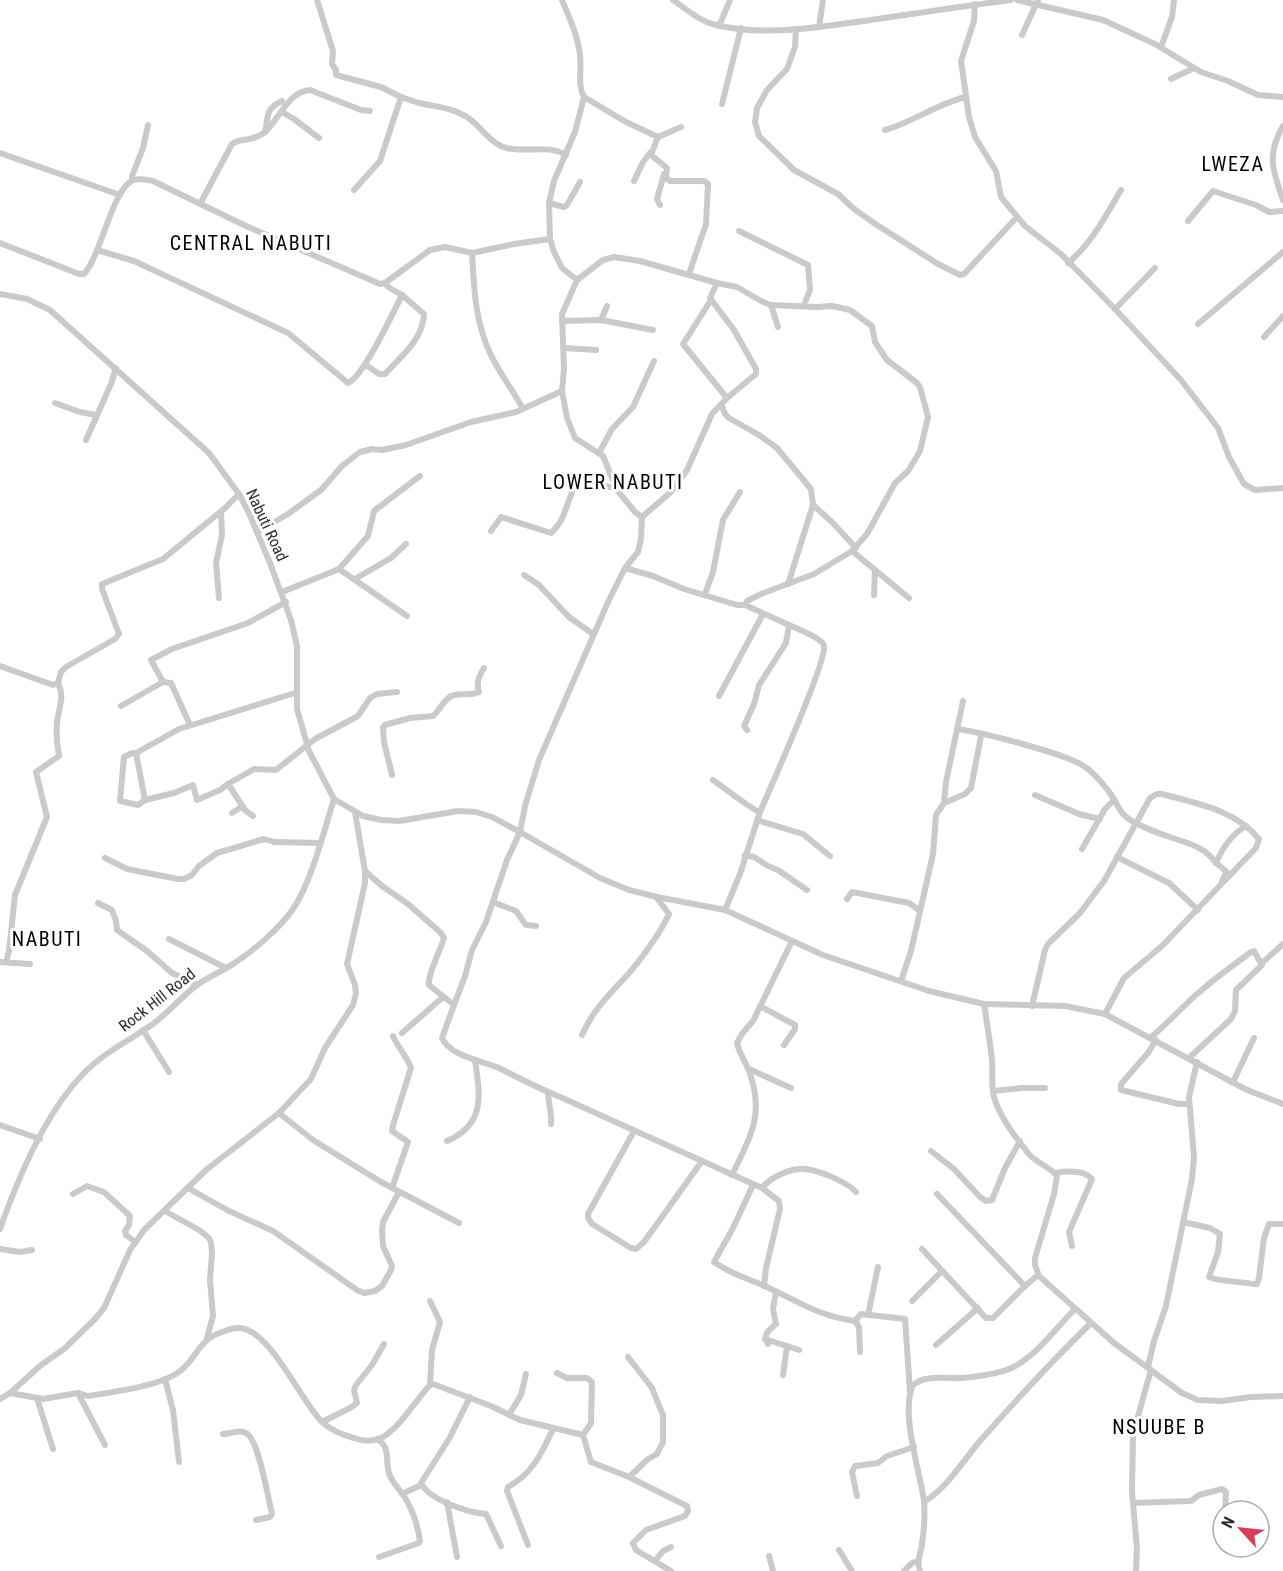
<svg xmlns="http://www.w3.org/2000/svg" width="1283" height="1571" font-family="'Roboto Condensed',sans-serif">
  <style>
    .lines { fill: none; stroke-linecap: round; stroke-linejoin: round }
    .minor { stroke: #cacaca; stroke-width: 6 }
    .labels { text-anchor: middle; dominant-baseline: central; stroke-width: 6; stroke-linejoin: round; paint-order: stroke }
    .street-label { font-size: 16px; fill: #2d2d2d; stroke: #fff }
    .quarter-label { font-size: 20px; letter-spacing: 1.5px; fill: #000; stroke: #fff }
  </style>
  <rect width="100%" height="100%" fill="#fff"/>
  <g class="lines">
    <g class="minor">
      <polyline points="317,0 333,51 332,64 336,70 336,75 381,87 401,97"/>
      <path d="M562,0c7,17 16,36 18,55 2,15 -3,29 4,42l-9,35 -21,49 -5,22 1,36 4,13 8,16 15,12"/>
      <path d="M673,0c13,9 28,22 43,25 50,12 105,2 155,-5 47,-7 93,-14 140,-20"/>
      <polyline points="1017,0 1103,20 1155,44 1201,72 1228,81 1258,95 1283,97"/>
      <polyline points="975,4 974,21 961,61 969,117 975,137 996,171 1001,197 1025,226 1061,254 1115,309 1181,380 1218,428 1229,457 1244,484 1255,490 1283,488"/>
      <polyline points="719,26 730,0"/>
      <polyline points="819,27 823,0"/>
      <polyline points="796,29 795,47 787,69 767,90 757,108 755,122 759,136 794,170 838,194 854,209 877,225 938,264 960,275 964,274 1017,217"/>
      <polyline points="1022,35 1038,0"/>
      <polyline points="1161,47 1172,17 1174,0"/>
      <polyline points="1171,79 1194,68"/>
      <polyline points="584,97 626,122 658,137 651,155 667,168 666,178 670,181 704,181 708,184 706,224 689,274"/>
      <polyline points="722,104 741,28"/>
      <polyline points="282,112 294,119 319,138"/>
      <path d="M1283,126c-17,29 -10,45 0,74"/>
      <path d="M885,130c28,-8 52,-26 80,-33"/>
      <path d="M265,132c15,-14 23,-40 45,-42l51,20 9,1"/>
      <polyline points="658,137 681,127"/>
      <polyline points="0,153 120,195"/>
      <polyline points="132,180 132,176 143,148 148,125"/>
      <polyline points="634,181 643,162 650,153"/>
      <path d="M354,190l26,-29 21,-64c6,2 12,4 18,6 17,4 32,4 48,14 13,8 24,28 40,31 19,5 42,-4 59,7"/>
      <polyline points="549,203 564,207 567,205 580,182"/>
      <path d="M200,204l32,-60c9,-7 19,-1 33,-12 4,-16 -1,-22 17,-31"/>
      <polyline points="660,205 657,199 664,174"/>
      <polyline points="1188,221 1213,191 1256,205 1269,212 1283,211"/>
      <polyline points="739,231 808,265 810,290 804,305"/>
      <path d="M0,243l79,31h5c17,-18 29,-88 50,-94 6,-2 13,0 19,1l93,45 134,58 5,-1 45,-33 15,-3 27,6 42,-9 36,-5"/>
      <path d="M97,250l37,11 154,72 60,50c15,-6 45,-70 54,-88l-14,-8 -3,-4"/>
      <path d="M472,253c2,35 3,68 18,100 9,20 23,37 33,56"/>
      <path d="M1068,263c24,-20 37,-46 53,-73"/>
      <polyline points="0,294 27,299 50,310 209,453 239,494 249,513 270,563 291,620 297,646 297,709 309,751 334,799"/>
      <polyline points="711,300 683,344 727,398"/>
      <polyline points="771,305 778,327"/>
      <polyline points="1115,309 1155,268"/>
      <polyline points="601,320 607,306"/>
      <polyline points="562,321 601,320 653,330"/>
      <polyline points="1198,324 1283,252"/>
      <polyline points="1264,337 1283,316"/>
      <polyline points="564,348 596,350"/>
      <path d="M366,365l13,9h6c16,-18 38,-34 39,-60l-22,-19"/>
      <polyline points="55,403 80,412 96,415"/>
      <polyline points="722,406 725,414 729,418 759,435 777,448 811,489 813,505 788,584"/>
      <polyline points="86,440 111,384 116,368"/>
      <polyline points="599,453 612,429 633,407 654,361"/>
      <polyline points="813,505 832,522 856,548"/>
      <polyline points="642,517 671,492 687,470 712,414 727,398 756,374 756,369 734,330 710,298 717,283"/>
      <path d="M491,531l10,-14 50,16c16,-13 15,-35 27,-51l38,6"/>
      <polyline points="257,532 288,514 321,490 342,466 360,452 372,449 382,450 406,445 471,422 516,412 562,391"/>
      <polyline points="852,551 909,598"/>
      <polyline points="339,569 407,616"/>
      <polyline points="524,575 539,585 569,617 593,634"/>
      <polyline points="355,579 391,558 406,544"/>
      <polyline points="282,592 339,569 368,536 374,511 420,476"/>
      <polyline points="705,594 713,572 723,520 740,492"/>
      <polyline points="874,595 875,570"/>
      <polyline points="219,598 216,563 222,535 221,512"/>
      <polyline points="745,605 789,625 786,643 759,685 754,704 744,726 747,730"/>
      <polyline points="0,666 53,685 58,683"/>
      <polyline points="719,696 763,614"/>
      <polyline points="121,706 163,682"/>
      <polyline points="190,725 171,683 163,682 151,660 172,649 248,623 286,602"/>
      <path d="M957,729c22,3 114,25 131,40 8,7 18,18 24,27 7,11 8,18 20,25 11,6 25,12 38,16 19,7 34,9 46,26"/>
      <polyline points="136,753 132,753 124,757 120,801 138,805 145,800 136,753 179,729 295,693"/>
      <path d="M392,775l-8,-33 -1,-15 2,-2 25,-7 23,-2c7,-6 12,-19 21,-21 9,-2 16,1 25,-3 -3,-9 0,-16 5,-24"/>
      <path d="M713,780c9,6 40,31 47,32l-20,62 -15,36"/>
      <polyline points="1035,795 1079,814 1100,819"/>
      <polyline points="334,799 363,816 381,820 399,821 458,811 476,812 492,817 520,832 600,878 629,890 657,897 725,910 823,955 929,991 984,1004 1065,1006 1105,1014 1245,1089 1283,1104"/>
      <polyline points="145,800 174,793 193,785 197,800 220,790 228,784"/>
      <polyline points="944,803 946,782 963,701"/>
      <path d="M760,812c10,-23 67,-151 64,-166 -1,-8 -27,-17 -35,-21"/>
      <polyline points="232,813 243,806"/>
      <polyline points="253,816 245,810 228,784 254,769 276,770 315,739 358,716 370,698 377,694 397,692"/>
      <polyline points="757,820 803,834 830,856"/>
      <polyline points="1082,849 1105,809 1112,802 1115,802"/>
      <polyline points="745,855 754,857 768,866 778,870 807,890"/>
      <polyline points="1117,857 1169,883 1198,910"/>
      <polyline points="105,858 127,869 178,879 184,879 192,875 199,866 217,853 264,839 274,842 319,843"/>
      <path d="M365,871l17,15 26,18 33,29 3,5c-3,10 -17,39 -15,47l25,20 -12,33c9,19 39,22 57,30 20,10 39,20 59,28l204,92 17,13 1,8 -14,59 -2,18"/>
      <path d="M1222,881l5,-9 -11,-9c6,-14 16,-29 30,-37"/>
      <polyline points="847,899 852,892 909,903 919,910"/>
      <polyline points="493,902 516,911 526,925 536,926"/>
      <polyline points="98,903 112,910 116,921 117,930 147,951 172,973 197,985"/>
      <polyline points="169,939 226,968"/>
      <polyline points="0,962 30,964"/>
      <path d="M6,962l3,-11 6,-56 32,-78 -11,-45 23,-16c-2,-11 -3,-23 -2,-34 2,-15 8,-25 1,-39l3,-11 5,-5 49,-28 4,-5 -17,-45v-5l61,-25 62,-51 14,-14"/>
      <polyline points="1262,963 1283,944"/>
      <polyline points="901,981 911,951 933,854 936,815 944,803 965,794 971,788 981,736"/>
      <path d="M984,1004c3,19 6,37 8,56 1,12 -1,26 2,37 6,21 21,39 34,56 8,10 21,13 29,23l-3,18 -19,64v7l4,11 75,67 68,50 16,7 24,1 29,-4 32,-1"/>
      <polyline points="454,1005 465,976 472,950 486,922 507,860 520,832 525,806 539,760 608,602 625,568 638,552 641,539 642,517 635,512 617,490 603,456 575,438 567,418 562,391 564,369 562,314 577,280 603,260 614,257 640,261 717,283 737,287 761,301 771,305 817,307 832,306 850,310 872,326 875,342 887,360 917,383 920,387 928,417 920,451 908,471 895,483 867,534 852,551 814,574 761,594 747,601 745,605 737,605 684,589 653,576 625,568"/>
      <polyline points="760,1006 795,1025 795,1029 784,1045"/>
      <path d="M1032,1006l13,-56 3,-6 32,-31 24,-32 46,-83 7,-4h5c33,9 74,16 97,45l-3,9 -94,98 -38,32 -19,36"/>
      <polyline points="143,1030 169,1072"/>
      <polyline points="402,1033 443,997"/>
      <path d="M582,1035c11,-26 30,-43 48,-63 15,-18 29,-37 39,-58l-12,-16"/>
      <path d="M1151,1037c19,-15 33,-33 52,-48 15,-13 32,-25 48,-37l3,-1 8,14 -26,25 -1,21 -4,8 -42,39"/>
      <polyline points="1156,1040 1148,1053 1121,1084 1121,1090 1179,1104 1189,1104"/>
      <polyline points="749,1069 791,1088"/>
      <polyline points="1233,1082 1254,1038"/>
      <polyline points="993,1091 1022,1088 1045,1088"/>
      <path d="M548,1092c0,11 4,20 3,32"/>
      <polyline points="279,1113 313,1140 381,1182 459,1223"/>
      <polyline points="0,1125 40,1139"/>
      <polyline points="634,1131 588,1214 588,1218 592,1224 631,1248 636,1249 644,1242 702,1161"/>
      <path d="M447,1141c39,-17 33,-46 28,-81"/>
      <polyline points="931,1151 954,1169 980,1197 986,1201 992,1200 1005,1168 1020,1141"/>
      <path d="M1055,1173c12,-2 29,-3 37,6l-23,53 3,14"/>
      <path d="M732,1175c17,-35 32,-58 19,-98 -3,-12 -12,-23 -14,-34l5,-9 11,-13 39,-80"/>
      <path d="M753,1185l-20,43 -19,34c20,14 34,16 55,26 32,15 50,28 86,33"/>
      <polyline points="188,1188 227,1210 273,1231 357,1290 364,1293 375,1291 382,1286 391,1270 392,1266 383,1246 382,1230 383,1222 399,1192"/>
      <path d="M392,1188l16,-46 -16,-11 1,-6 18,-57c-4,-12 -13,-20 -18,-32"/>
      <path d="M762,1188c9,-11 28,-20 42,-19 15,1 43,13 52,23"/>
      <polyline points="73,1194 87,1186 104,1192 130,1216 129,1225 125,1231 126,1235 135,1242"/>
      <polyline points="937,1194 1025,1286 1038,1275"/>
      <polyline points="165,1211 199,1230 209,1238 211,1243 212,1253 210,1280 213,1316 207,1338"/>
      <path d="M1183,1222l27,6 10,6 -2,18 -9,25c7,4 34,5 45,7h3l2,-6 5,-40 5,-14h14"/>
      <path d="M0,1229c18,-51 45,-116 83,-155 20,-21 47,-34 70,-50 16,-12 28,-27 44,-39 11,-8 24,-13 36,-21 19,-12 47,-36 60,-55 18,-26 31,-78 41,-110"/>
      <polyline points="0,1249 20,1252 32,1250"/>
      <polyline points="922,1249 986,1318 993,1318 1025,1286"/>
      <polyline points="912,1301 942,1271"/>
      <polyline points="868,1315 878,1267"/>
      <polyline points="855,1321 861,1314 905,1319 910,1391"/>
      <polyline points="855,1321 859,1327 860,1352"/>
      <polyline points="765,1339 799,1350"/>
      <path d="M768,1344c-6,-9 1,-14 8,-20l-3,-15 3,-17"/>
      <polyline points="936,1345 978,1308"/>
      <polyline points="628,1357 652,1388 658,1403 663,1415 663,1442 657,1454 648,1459 629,1477"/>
      <polyline points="1148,1367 1154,1341 1166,1306 1192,1179 1194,1157 1189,1097 1197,1062"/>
      <polyline points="557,1373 567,1378 587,1378 592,1382 591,1423 583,1435"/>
      <polyline points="783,1375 787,1346"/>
      <polyline points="165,1379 173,1410 179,1462"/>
      <polyline points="430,1385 432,1350 440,1322 430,1301"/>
      <path d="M10,1393l33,6 35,-6 10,3c24,-4 74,-10 92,-25 17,-13 19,-32 42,-39 6,-2 12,-5 18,-4 30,2 61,73 82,94 9,8 20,13 32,16 8,3 18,4 27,0 18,-9 35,-38 49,-53l3,-1 58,22 29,14 63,15 8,27 38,15 58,29 1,5 -3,5 -39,14 -13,13 3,7 35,21"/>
      <polyline points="78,1393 105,1445"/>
      <path d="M470,1397l-21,42 -28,44c8,17 48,30 65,31l15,32"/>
      <polyline points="37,1398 53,1449"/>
      <polyline points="0,1399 10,1393 41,1365 64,1349 95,1319 104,1308 130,1250 144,1230 206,1170 279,1113 311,1079 325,1048 353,1005 356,994 355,985 347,964 365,883 365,871 355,812"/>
      <polyline points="509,1415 521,1395 526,1374"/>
      <polyline points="322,1422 350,1408 357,1403 354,1390 356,1385 372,1365 384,1344"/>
      <path d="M223,1434c7,0 17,-5 23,-1 13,6 22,66 26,81l-2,3 -14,3"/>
      <path d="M377,1439c14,8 8,21 12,34 2,8 10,16 15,23 8,13 14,31 16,45l-1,2 -40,14"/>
      <polyline points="402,1494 421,1485"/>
      <polyline points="857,1496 852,1472 855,1466 878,1463 887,1456 914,1447"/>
      <polyline points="447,1502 457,1557"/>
      <path d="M924,1502c24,-15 38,-40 56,-61 36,-41 72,-80 111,-118"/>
      <polyline points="1133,1503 1191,1501 1199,1495 1222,1489 1226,1492 1225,1511"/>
      <path d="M528,1545l-21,-54 1,-4c24,-13 34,-34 45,-58"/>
      <polyline points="839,1550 852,1571"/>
      <polyline points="769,1556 773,1571"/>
      <polyline points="655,1561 663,1551 671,1547"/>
      <polyline points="904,1571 912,1563 918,1561"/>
      <path d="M920,1571c-4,-10 1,-17 2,-27 2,-13 3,-29 2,-43 -4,-30 -24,-88 -11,-116 14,-11 33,-6 50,-7 15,-2 32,-3 46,-9 25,-10 47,-41 66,-60"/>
      <polyline points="1136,1571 1137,1549 1132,1492 1133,1434 1151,1370"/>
    </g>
  </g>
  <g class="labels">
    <g class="street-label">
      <text transform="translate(267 525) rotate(65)">Nabuti Road</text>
      <text transform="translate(157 1000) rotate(-38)">Rock Hill Road</text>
    </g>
    <g class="quarter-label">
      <text x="1233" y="164">LWEZA</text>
      <text x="251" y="243">CENTRAL NABUTI</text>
      <text x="613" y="482">LOWER NABUTI</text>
      <text x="47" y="939">NABUTI</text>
      <text x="1159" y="1427">NSUUBE B</text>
    </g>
  </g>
  <g transform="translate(1241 1529) rotate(297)"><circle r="28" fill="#ffffff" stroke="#ababab" stroke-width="1.5"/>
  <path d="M0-4.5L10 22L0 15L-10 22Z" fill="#db3959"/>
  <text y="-9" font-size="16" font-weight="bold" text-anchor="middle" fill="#2d2d2d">N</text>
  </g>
</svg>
